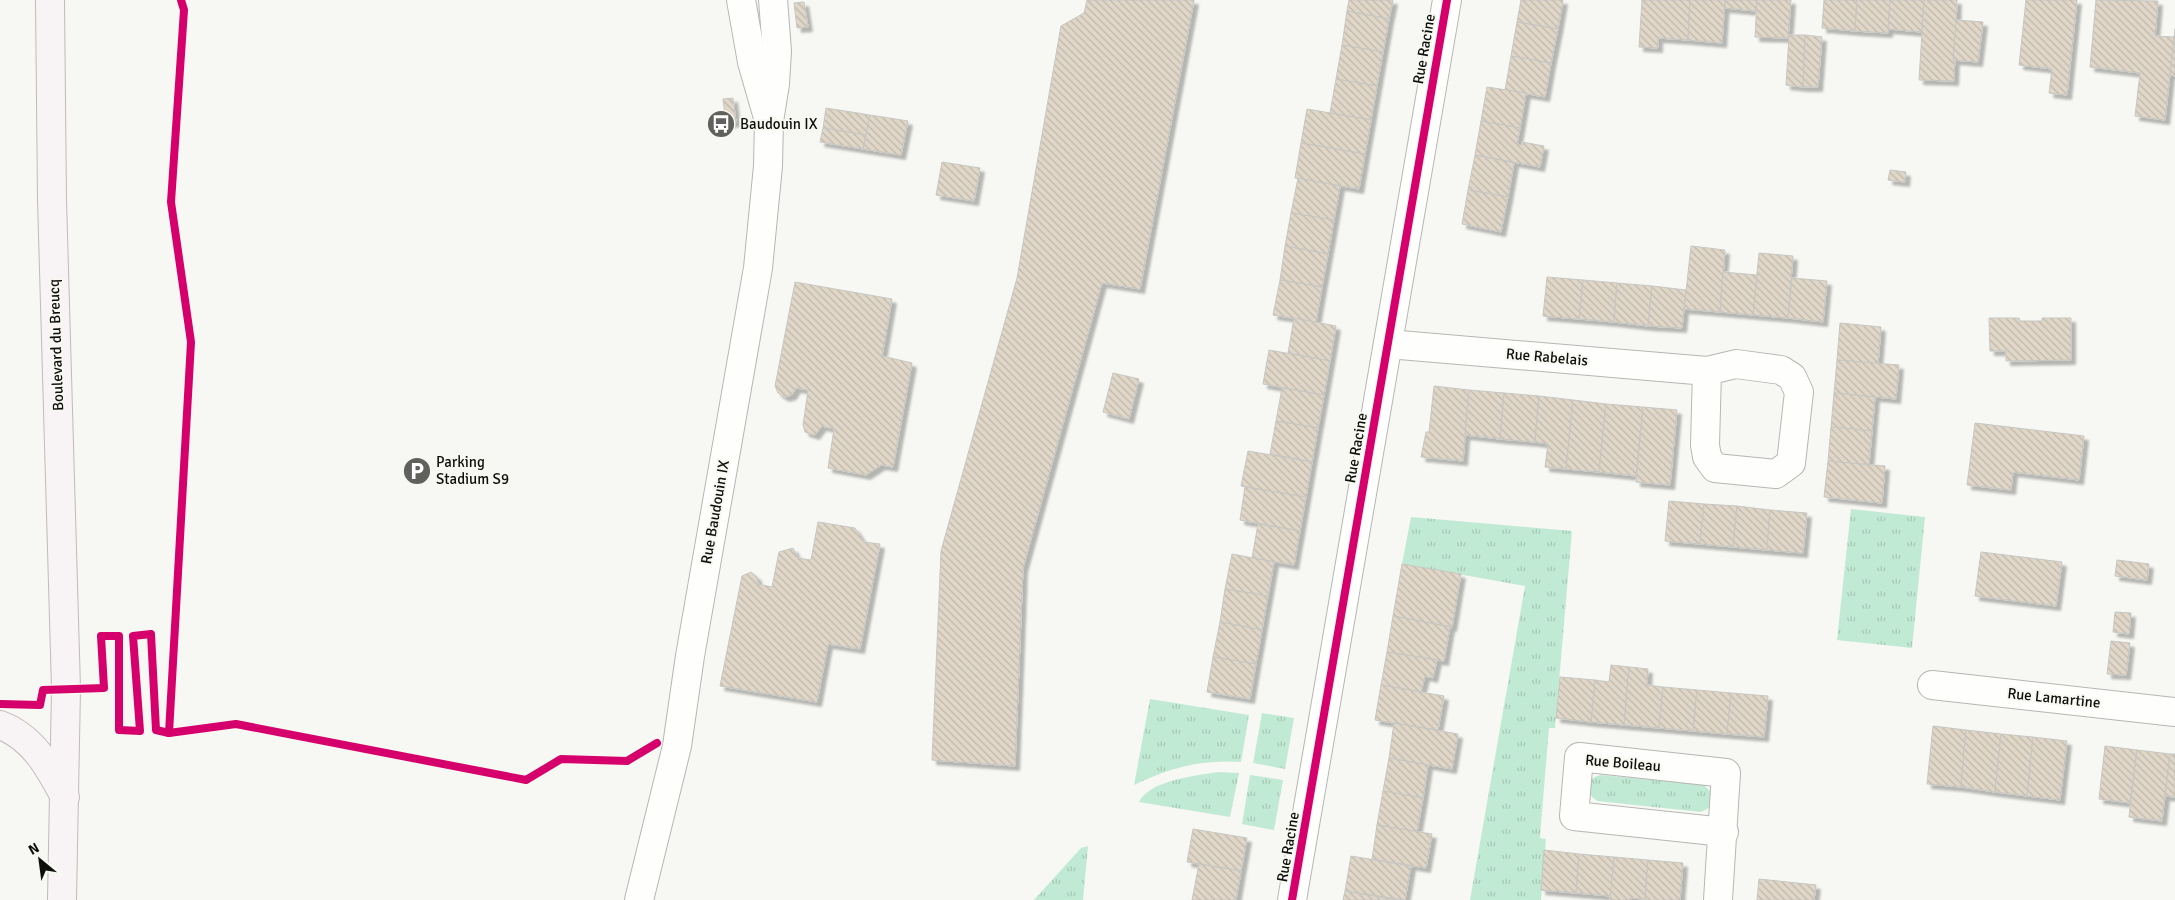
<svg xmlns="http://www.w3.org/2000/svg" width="2175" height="900" font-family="Signika,sans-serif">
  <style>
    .grass { fill: url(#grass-tufts) }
    .building { fill: url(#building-back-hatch); stroke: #c6c6c3; filter: url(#shadow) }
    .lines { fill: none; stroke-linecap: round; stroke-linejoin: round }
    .minor-casing { stroke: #b6b6b4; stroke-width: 30 }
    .major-casing { stroke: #c3b9ba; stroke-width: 30 }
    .minor { stroke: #fefefd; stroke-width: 28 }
    .major { stroke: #f8f3f4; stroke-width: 28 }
    .cycleway-casing { stroke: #f8f8f2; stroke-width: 11 }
    .cycleway { stroke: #d6006c; stroke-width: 8 }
    .labels { text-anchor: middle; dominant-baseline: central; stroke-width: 4; stroke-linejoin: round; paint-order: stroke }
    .street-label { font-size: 15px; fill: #0e0e0c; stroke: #f8f8f2 }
    .poi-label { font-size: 15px; fill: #0e0e0c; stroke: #f8f8f2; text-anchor: start }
  </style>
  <defs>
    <pattern id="grass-tufts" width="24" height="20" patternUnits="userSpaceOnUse" patternTransform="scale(1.25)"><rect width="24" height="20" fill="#c1ead4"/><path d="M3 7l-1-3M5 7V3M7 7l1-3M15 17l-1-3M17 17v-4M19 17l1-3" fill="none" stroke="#a5c8b5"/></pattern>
    <pattern id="building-back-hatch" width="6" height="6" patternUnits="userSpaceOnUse" patternTransform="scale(1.25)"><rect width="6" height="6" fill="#e0d7c8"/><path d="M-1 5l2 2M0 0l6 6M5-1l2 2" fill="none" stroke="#bfb7ab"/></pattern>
    <filter id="shadow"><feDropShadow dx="4.5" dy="4.5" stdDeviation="1" flood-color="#0004"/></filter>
  </defs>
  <rect width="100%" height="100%" fill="#f7f7f3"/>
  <g class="grass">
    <polygon points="1851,509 1925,517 1912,648 1837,640"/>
    <polygon points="1411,517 1572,531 1555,728 1549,728 1541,824 1540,838 1546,839 1541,900 1470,900 1525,586 1402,564"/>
    <path d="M1150,699l99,16 -8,47c-39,-3 -72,6 -107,23z"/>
    <polygon points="1262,713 1294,718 1285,769 1253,763"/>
    <path d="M1218,772l21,1 -9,44 -91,-15c11,-22 56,-26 79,-30z"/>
    <polygon points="1250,775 1283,780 1274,830 1242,824"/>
    <path d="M1601,775l103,10 7,7v15l-10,5 -104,-11 -9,-8c0,-10 2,-16 13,-18z"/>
    <polygon points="1088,846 1083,900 1034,900 1081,848"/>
  </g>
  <g class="building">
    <polygon points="1087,0 1194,0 1140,289 1102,283 1023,568 1015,766 932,760 941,551 1017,278 1061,26 1084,13"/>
    <polygon points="1349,0 1393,0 1389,19 1347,11"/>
    <polygon points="1521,0 1563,0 1558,29 1517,22"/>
    <polygon points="1642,0 1690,0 1688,40 1658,38 1658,48 1639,47"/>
    <polygon points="1690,0 1725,0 1722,43 1688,40"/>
    <polygon points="1725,0 1757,0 1756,11 1725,8"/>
    <polygon points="1757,0 1791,0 1788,38 1755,37"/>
    <polygon points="1824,0 1857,0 1855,31 1822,28"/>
    <polygon points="1857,0 1890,0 1888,33 1855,31"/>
    <polygon points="1890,0 1924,0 1922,32 1888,29"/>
    <polygon points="1924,0 1957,0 1954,81 1919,80"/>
    <polygon points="2026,0 2077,0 2067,95 2049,93 2052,69 2019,65"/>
    <polygon points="2096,0 2158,1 2155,36 2174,37 2165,120 2135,116 2140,73 2090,67"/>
    <polygon points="804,2 808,27 797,28 794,3"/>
    <polygon points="1347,11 1389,19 1383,52 1342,45"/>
    <polygon points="1956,20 1983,22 1978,62 1953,60"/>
    <polygon points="1517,22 1558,29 1551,63 1511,56"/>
    <polygon points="2175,29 2175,76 2170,75"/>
    <polygon points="1789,35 1805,35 1803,87 1786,85"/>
    <polygon points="1805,35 1822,37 1818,87 1803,87"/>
    <polygon points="1342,45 1383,52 1377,86 1336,79"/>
    <polygon points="1511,56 1551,63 1545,97 1505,90"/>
    <polygon points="1336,79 1377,86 1371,120 1330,113"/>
    <polygon points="1487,87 1526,93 1520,128 1481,121"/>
    <polygon points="733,98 736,122 726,124 723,99"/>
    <polygon points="826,108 870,115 866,135 823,128"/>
    <polygon points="1307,109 1371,120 1365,154 1301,143"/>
    <polygon points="870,115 908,121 901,155 863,149"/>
    <polygon points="1481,121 1520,128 1517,144 1522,145 1522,142 1544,146 1540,167 1475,155"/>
    <polygon points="823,128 866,135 863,149 820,142"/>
    <polygon points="1301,143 1365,154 1359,189 1295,178"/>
    <polygon points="1475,155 1514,163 1508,197 1468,190"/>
    <polygon points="942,162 980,168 974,201 936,195"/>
    <polygon points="1890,170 1906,172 1905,182 1888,180"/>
    <polygon points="1298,178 1340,186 1334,220 1291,213"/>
    <polygon points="1468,190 1508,197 1501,232 1462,224"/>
    <polygon points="1291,213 1334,220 1328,254 1285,246"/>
    <polygon points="1285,246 1328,254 1322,287 1280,280"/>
    <polygon points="1691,246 1725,250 1720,312 1684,309"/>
    <polygon points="1759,253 1793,256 1788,318 1753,315"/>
    <polygon points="1723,272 1757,275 1753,315 1720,312"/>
    <polygon points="1547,277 1583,280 1579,319 1543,316"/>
    <polygon points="1792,278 1827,281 1823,322 1788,318"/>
    <polygon points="1280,280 1322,287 1316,322 1273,315"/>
    <polygon points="1583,280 1617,283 1614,322 1579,319"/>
    <polygon points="795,282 892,299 882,356 912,363 893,467 881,465 866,475 828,468 834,429 822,426 815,435 805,432 803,425 808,390 796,388 792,395 785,397 778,393 775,386"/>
    <polygon points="1617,283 1652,286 1648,326 1614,322"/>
    <polygon points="1652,286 1686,290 1682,328 1648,326"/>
    <polygon points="1294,318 1336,326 1330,361 1288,353"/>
    <polygon points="1989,318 2019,318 2020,321 2042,321 2042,318 2071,318 2071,360 2006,361 2006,351 1990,351"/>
    <polygon points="1840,323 1881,327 1878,364 1837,360"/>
    <polygon points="1269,350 1330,361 1324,395 1263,384"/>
    <polygon points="1837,360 1899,365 1896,399 1834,393"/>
    <polygon points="1113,373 1139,379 1129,419 1103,412"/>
    <polygon points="1434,386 1469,390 1463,461 1421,457 1426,432 1429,432"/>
    <polygon points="1282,388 1324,395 1318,428 1276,421"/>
    <polygon points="1469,390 1504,393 1500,439 1465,435"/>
    <polygon points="1504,393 1539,396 1535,442 1500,439"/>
    <polygon points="1834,393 1875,397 1872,431 1831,427"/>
    <polygon points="1539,396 1573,400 1566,469 1545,467 1548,444 1535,442"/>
    <polygon points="1573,400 1606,404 1599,472 1566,469"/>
    <polygon points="1606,404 1643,407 1636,476 1599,472"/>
    <polygon points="1643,407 1677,410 1670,485 1636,482"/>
    <polygon points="1276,421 1318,428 1312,462 1270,454"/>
    <polygon points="1975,423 2084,436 2079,480 2013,472 2011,490 1967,485"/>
    <polygon points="1831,427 1872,431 1869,465 1828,461"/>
    <polygon points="1248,451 1312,462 1306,497 1241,486"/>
    <polygon points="1828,461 1885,466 1882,503 1824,497"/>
    <polygon points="1245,487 1306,497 1300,531 1240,520"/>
    <polygon points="1669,501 1704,504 1700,544 1665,541"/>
    <polygon points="1704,504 1737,506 1733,547 1700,544"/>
    <polygon points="1737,506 1770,510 1767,550 1733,547"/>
    <polygon points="1770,510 1807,513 1803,553 1767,550"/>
    <polygon points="818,522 855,528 864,542 880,544 860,649 828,644 817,702 720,686 742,576 751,572 757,577 758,584 772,587 779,552 793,548 798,558 811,560"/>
    <polygon points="1258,524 1300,531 1294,565 1252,558"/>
    <polygon points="1981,552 2062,562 2056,606 1975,596"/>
    <polygon points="1232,554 1274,562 1268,596 1225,589"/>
    <polygon points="2117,560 2149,564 2147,580 2115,576"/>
    <polygon points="1402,564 1461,574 1452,627 1393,616"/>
    <polygon points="1225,589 1268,596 1262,630 1220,622"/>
    <polygon points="2115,612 2131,613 2129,634 2113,632"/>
    <polygon points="1393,616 1450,627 1444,661 1387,652"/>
    <polygon points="1220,622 1262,630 1256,664 1213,657"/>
    <polygon points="2111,641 2130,643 2126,675 2107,674"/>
    <polygon points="1387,652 1437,660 1433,678 1425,676 1421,692 1381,685"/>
    <polygon points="1213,657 1256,664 1250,699 1207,692"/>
    <polygon points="1611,665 1629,667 1624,725 1591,722 1595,680 1609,682"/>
    <polygon points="1629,667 1648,669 1647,685 1663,687 1659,728 1624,725"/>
    <polygon points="1560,677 1595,680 1591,722 1556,718"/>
    <polygon points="1381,685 1444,696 1438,730 1375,720"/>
    <polygon points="1663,687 1697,690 1693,731 1659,728"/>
    <polygon points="1697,690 1731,693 1727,734 1693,731"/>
    <polygon points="1731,693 1768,696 1764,737 1727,734"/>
    <polygon points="1394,723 1458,734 1452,769 1389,758"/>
    <polygon points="1933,726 1966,730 1961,787 1927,784"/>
    <polygon points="1966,730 2001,734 1995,792 1961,787"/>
    <polygon points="2001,734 2033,737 2027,796 1995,792"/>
    <polygon points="2033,737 2067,741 2060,800 2027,796"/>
    <polygon points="2105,746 2137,750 2130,803 2099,799"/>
    <polygon points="2137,750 2170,754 2162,821 2129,817"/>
    <polygon points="2170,754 2175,754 2175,797 2165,796"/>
    <polygon points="1389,758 1428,765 1423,798 1383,791"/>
    <polygon points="1383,791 1423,798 1417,832 1377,825"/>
    <polygon points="1377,825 1432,834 1426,868 1372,859"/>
    <polygon points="1193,829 1247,838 1241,871 1187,862"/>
    <polygon points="1544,850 1579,854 1576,893 1541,890"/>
    <polygon points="1579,854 1614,857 1611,896 1576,893"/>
    <polygon points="1351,856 1411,866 1405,900 1345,891"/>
    <polygon points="1614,857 1648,860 1645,899 1630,898 1630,900 1610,900"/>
    <polygon points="1648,860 1683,863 1680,900 1645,900"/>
    <polygon points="1199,864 1241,871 1236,900 1192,900"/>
    <polygon points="1759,879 1816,885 1814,900 1757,900"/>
    <polygon points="1345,891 1397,900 1343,900"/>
  </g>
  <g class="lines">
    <defs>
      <g id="minor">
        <polyline points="741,0 752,62 767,114"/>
        <polyline points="1388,344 1707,371 1736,364 1781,370 1792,377 1799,392 1791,463 1776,474 1715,468 1707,457 1705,445 1707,371"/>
        <polyline points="1932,685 2175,712"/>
        <polyline points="639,900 677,746 690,656 758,268 768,166 769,121 775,84 777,51 773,0"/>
        <polyline points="1292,900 1447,0"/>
        <polyline points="1718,900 1726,773 1579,757 1574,816 1724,832"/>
      </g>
      <g id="major">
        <polyline points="50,0 52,200 66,689 62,900"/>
        <path d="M0,725c33,12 49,42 65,72"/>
      </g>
    </defs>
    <use href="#minor" class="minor-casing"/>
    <use href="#major" class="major-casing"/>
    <use href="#minor" class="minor"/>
    <use href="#major" class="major"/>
    <defs>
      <g id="cycleway">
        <polyline points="0,704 40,705 43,690 104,688 101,636 119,636 119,730 140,731 133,636 151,634 156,730 169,733 236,724 526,780 561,759 627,761 657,743"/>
        <polyline points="169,733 191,342 171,202 184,10 181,0"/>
        <polyline points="1292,900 1447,0"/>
      </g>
    </defs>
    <use href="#cycleway" class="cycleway-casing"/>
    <use href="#cycleway" class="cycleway"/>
  </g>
  <defs>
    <symbol id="bus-disc" viewBox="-11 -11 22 22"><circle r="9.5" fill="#60605d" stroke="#f8f8f2"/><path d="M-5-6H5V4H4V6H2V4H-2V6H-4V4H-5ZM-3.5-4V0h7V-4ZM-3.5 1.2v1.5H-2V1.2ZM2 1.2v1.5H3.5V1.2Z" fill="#fff"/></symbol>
    <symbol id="parking-disc" viewBox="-11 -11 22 22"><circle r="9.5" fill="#60605d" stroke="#f8f8f2"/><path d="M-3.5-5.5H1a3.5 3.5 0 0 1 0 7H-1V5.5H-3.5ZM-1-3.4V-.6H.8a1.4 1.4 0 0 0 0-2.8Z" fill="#fff"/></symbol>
  </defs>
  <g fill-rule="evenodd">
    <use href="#bus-disc" x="705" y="108" width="32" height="32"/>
    <use href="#parking-disc" x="401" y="455" width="32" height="32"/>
  </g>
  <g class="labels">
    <g class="street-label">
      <text transform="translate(1424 49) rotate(-80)">Rue Racine</text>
      <text transform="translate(56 345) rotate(-92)">Boulevard du Breucq</text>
      <text transform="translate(1547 357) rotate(5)">Rue Rabelais</text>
      <text transform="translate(1356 448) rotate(-80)">Rue Racine</text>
      <text transform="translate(715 512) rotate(-80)">Rue Baudouin IX</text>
      <text transform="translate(2054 698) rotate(6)">Rue Lamartine</text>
      <text transform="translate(1623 763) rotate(5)">Rue Boileau</text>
      <text transform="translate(1288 847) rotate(-80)">Rue Racine</text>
    </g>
    <g class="poi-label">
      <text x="740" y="124">Baudouin IX</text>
      <text x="436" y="462">Parking<tspan x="436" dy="17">Stadium S9</tspan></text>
    </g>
  </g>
  <g transform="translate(40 860) rotate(331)" stroke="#f8f8f2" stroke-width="4" paint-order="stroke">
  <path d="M0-4L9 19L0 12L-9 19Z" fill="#0e0e0c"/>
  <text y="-8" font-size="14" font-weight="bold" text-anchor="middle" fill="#0e0e0c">N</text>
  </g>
</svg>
